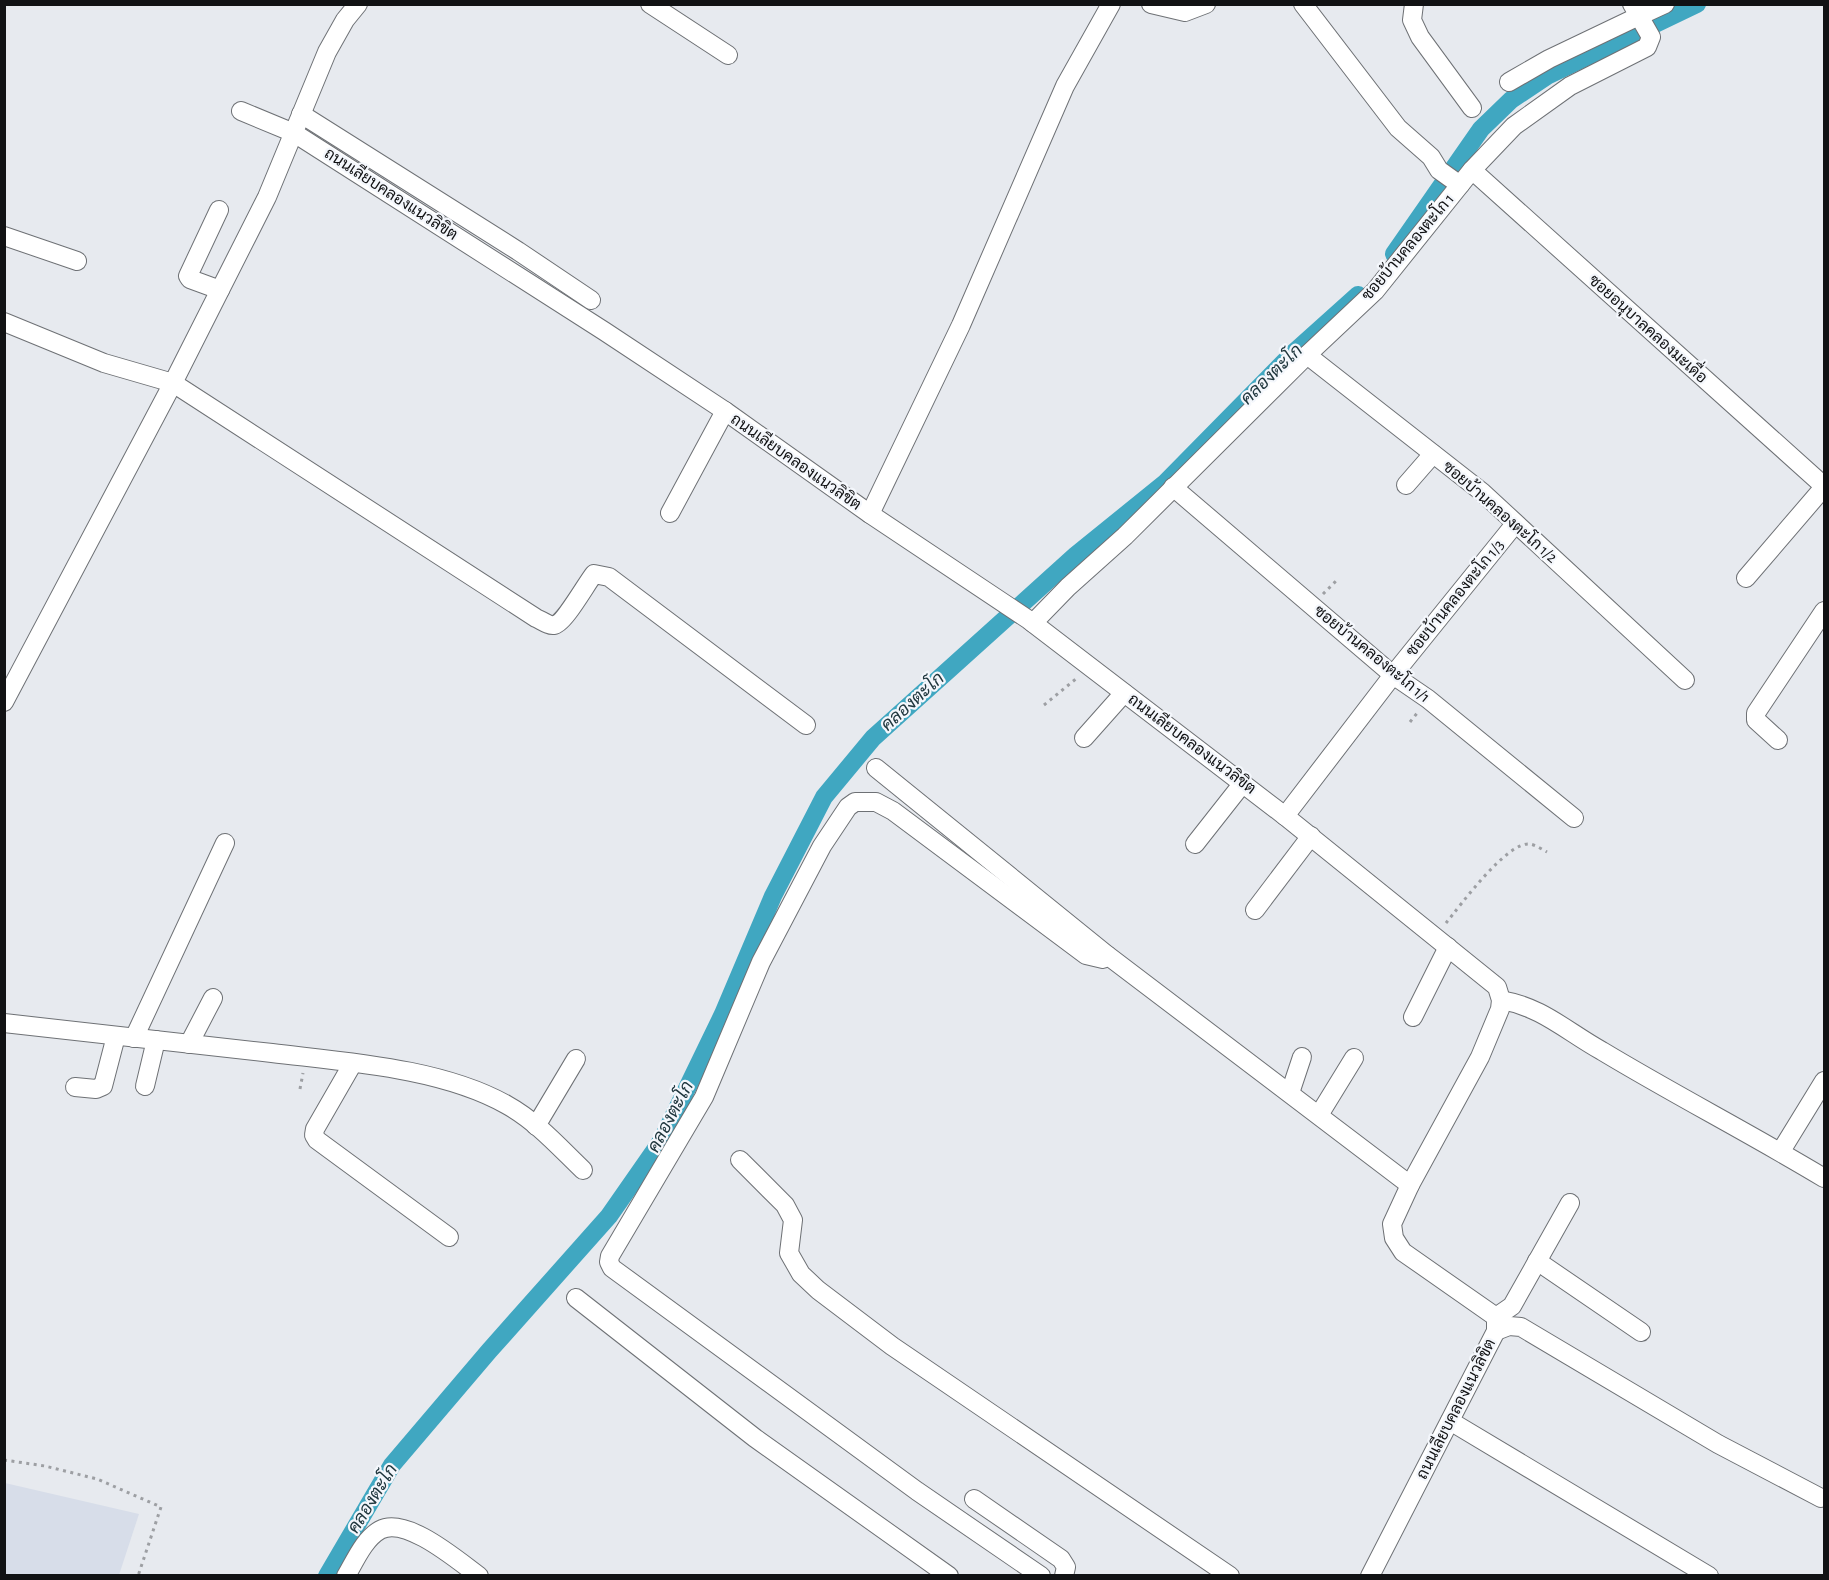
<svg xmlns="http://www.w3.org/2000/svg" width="1829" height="1580" font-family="'Alegreya Sans',Sarabun,sans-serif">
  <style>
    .built { fill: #d7dde9 }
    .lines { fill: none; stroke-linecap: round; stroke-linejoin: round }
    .canal { stroke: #40a7c1; stroke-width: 18 }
    .minor-casing { stroke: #6e7175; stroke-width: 20 }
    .path { stroke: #9d9fa3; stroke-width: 3; stroke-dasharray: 3 4.5; stroke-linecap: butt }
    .minor { stroke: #fff; stroke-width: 18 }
    .labels { text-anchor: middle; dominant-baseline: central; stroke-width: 4.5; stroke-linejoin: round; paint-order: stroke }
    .street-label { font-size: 16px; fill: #111214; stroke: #f4f7fc }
    .water-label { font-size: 18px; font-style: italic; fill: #20373e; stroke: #f4f7fc }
  </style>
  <rect width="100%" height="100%" fill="#e7eaef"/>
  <polygon class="built" points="5,1483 139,1514 119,1575 5,1575"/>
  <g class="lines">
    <g class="canal">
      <polyline points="1394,254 1481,129 1511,100 1547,76 1697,4"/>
      <polyline points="327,1576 392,1465 489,1351 609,1216 662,1140 723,1014 773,896 824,797 873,738 1076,555 1165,483 1290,356 1358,295"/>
    </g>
    <defs>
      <g id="minor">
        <polyline points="650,4 728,55"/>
        <polyline points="1151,4 1185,12 1206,4"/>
        <polyline points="1303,4 1398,128 1431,157 1439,170 1460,185"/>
        <polyline points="1414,4 1412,20 1420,37 1472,108"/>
        <polyline points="1632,4 1639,16 1665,4"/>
        <polyline points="241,111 294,133 604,331 725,411 870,514 1029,620 1285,816 1497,987 1501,1000 1500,1009 1480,1057 1410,1185 1392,1224 1394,1238 1403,1252 1496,1317 1496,1331 1370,1576"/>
        <polyline points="301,114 518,251 591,300"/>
        <polyline points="1472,170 1824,486"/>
        <polyline points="219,210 188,276 190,279 220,290"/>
        <polyline points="4,236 77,261"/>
        <path d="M4,322l100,41 69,20 363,235c5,2 13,8 18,7 10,-1 32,-41 40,-51l15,3 197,148"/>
        <polyline points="1307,355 1482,492 1685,680"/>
        <polyline points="1406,485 1433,454"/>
        <polyline points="1173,487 1393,675 1428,699 1574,818"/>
        <polyline points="670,513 725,411"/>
        <polyline points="870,514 961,325 1065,86 1111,4"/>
        <polyline points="1746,578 1824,487"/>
        <polyline points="1033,623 1068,587 1125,536 1307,355 1375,291 1472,170 1514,126 1570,86 1647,47 1651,37 1639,16 1549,59 1509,82"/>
        <polyline points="4,702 173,383 267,197 327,52 345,20 358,4"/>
        <polyline points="1084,738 1124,693"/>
        <polyline points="1778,740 1756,720 1756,713 1824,611"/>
        <polyline points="876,768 1107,955 1410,1185"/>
        <polyline points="1285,816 1393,675 1515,524"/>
        <polyline points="1195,844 1243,783"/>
        <polyline points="1255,910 1311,836"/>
        <path d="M1501,1000c41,7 65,31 101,51 73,44 149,83 222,127"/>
        <polyline points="1413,1017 1448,947"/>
        <path d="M4,1023c90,10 179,20 268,30 74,9 170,15 235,52 29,16 52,42 76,65"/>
        <polyline points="134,1038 225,843"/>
        <polyline points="189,1044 213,998"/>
        <polyline points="353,1063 315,1129 314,1135 317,1140 449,1237"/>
        <polyline points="145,1086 156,1040"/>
        <polyline points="75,1087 96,1089 103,1086 116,1036"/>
        <polyline points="1290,1093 1302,1057"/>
        <polyline points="1319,1115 1354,1058"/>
        <polyline points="536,1126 576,1059"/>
        <polyline points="1781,1151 1824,1081"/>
        <polyline points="740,1160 785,1205 793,1220 789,1253 801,1274 818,1290 892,1346 1230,1576"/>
        <polyline points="1537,1261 1641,1332"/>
        <polyline points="576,1298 755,1438 949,1576"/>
        <polyline points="1496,1317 1512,1306 1570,1203"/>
        <polyline points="1496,1331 1509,1326 1521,1327 1718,1444 1821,1498"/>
        <polyline points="1450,1421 1709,1576"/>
        <polyline points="974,1499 1061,1559 1066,1567 1064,1576"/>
        <path d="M346,1576c9,-15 18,-37 34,-46 26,-14 77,30 99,46"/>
        <polyline points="1041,1576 917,1491 612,1268 609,1262 610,1256 704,1097 761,962 822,846 848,807 855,802 876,802 893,811 1086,955 1103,959 1107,955"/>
      </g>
    </defs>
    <use href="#minor" class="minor-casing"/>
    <g class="path">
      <polyline points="1323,594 1336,581"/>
      <polyline points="1044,705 1077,678"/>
      <polyline points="1410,722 1418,712"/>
      <path d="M1446,923c14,-17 61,-82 84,-79 6,1 13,6 17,8"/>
      <polyline points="300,1089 303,1073"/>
      <polyline points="4,1460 45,1466 97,1479 161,1507 138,1576"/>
    </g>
    <use href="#minor" class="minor"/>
  </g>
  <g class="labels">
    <g class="street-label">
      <text transform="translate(391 194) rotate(33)">ถนนเลียบคลองแนวลิขิต</text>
      <text transform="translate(1408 247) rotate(-50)">ซอยบ้านคลองตะโก 1</text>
      <text transform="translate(1648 329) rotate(42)">ซอยอนุบาลคลองมะเดื่อ</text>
      <text transform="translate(796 462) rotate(35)">ถนนเลียบคลองแนวลิขิต</text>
      <text transform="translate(1500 512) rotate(41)">ซอยบ้านคลองตะโก 1/2</text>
      <text transform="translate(1455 598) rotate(-51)">ซอยบ้านคลองตะโก 1/3</text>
      <text transform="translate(1372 654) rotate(39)">ซอยบ้านคลองตะโก 1/1</text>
      <text transform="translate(1192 744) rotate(37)">ถนนเลียบคลองแนวลิขิต</text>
      <text transform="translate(1456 1409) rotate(-63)">ถนนเลียบคลองแนวลิขิต</text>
    </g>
    <g class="water-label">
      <text transform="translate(1272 375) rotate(-44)">คลองตะโก</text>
      <text transform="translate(913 702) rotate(-42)">คลองตะโก</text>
      <text transform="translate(671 1117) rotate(-62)">คลองตะโก</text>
      <text transform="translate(373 1499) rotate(-58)">คลองตะโก</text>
    </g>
  </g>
  <rect width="1829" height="1580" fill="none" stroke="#111214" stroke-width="12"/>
</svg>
